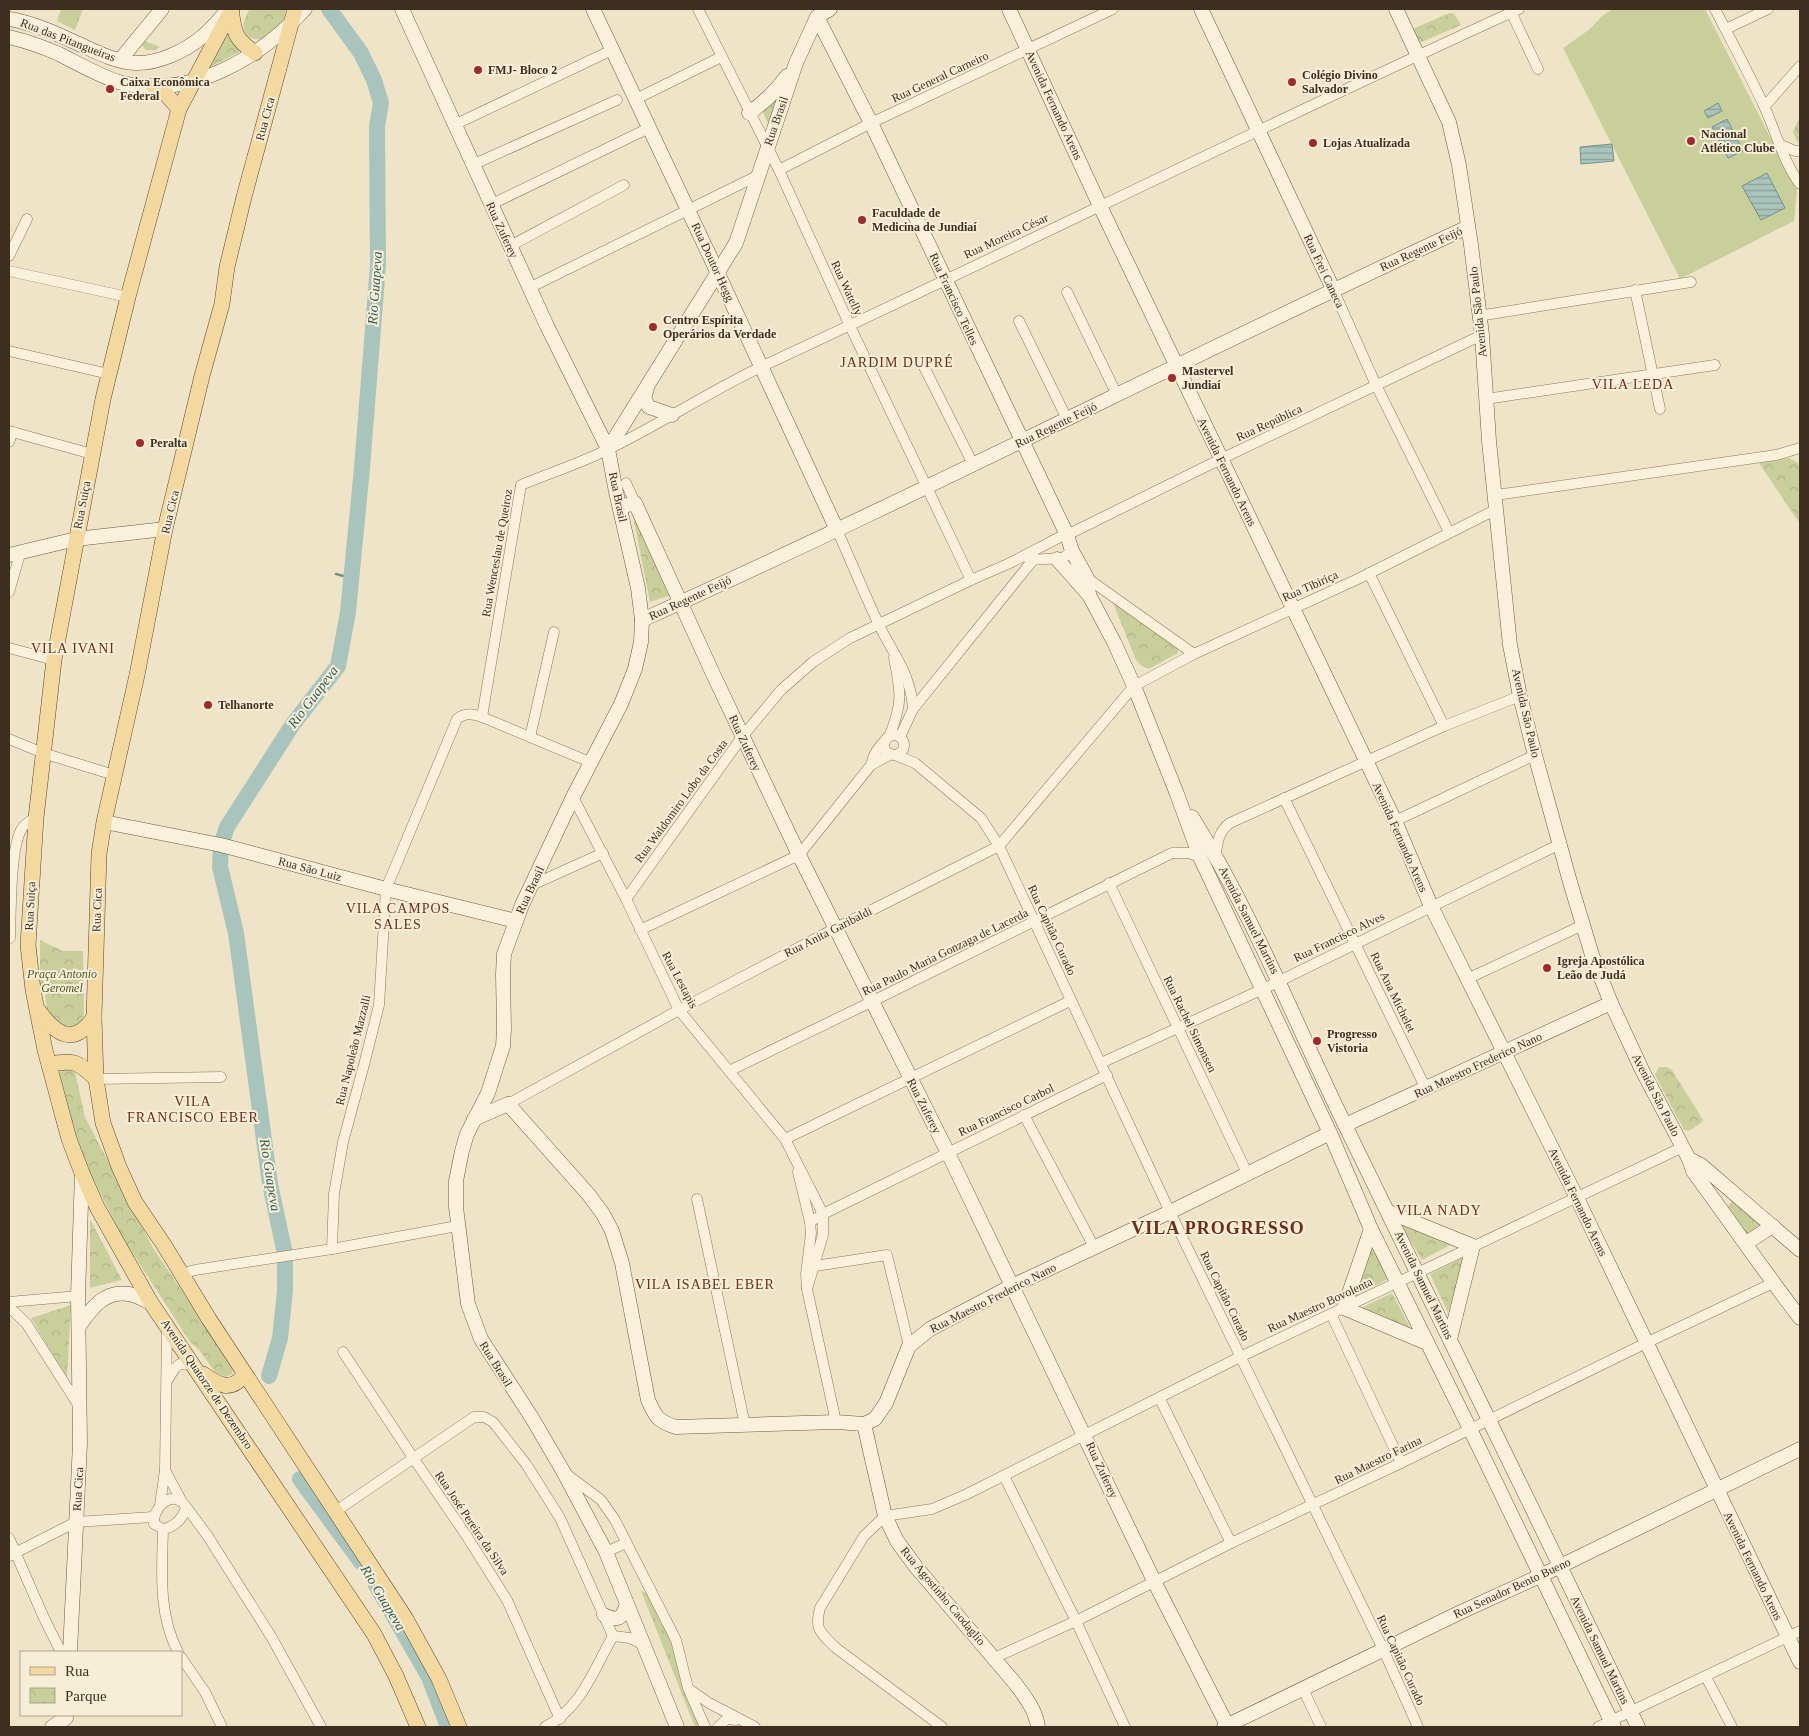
<svg xmlns="http://www.w3.org/2000/svg" width="1809" height="1736" font-family="Georgia,serif">
  <style>
    .grass { fill: url(#grass-tufts) }
    .park { fill: url(#park-crowns) }
    .pitch { fill: #c9cf9b }
    .water { fill: url(#water-rules); stroke: #6f938a }
    .lines { fill: none; stroke-linecap: round; stroke-linejoin: round }
    .stream { stroke: #6f938a; stroke-width: 2.5 }
    .river { stroke: #a9c4bc; stroke-width: 16 }
    .street-casing { stroke: #8d765c; stroke-width: 11 }
    .secondary-casing { stroke: #6f573f; stroke-width: 15 }
    .primary-casing { stroke: #5b4430; stroke-width: 16 }
    .street { stroke: #faf1dc; stroke-width: 10 }
    .secondary { stroke: #faf1dc; stroke-width: 14 }
    .primary { stroke: #f3d9a0; stroke-width: 15 }
    .poi-dot { fill: #9e2a2b; stroke: #f7eed8; stroke-width: 2 }
    .labels { text-anchor: middle; dominant-baseline: central; stroke-width: 4; stroke-linejoin: round; paint-order: stroke }
    .street-label { font-size: 12px; fill: #3d2e20; stroke: #f7eed8 }
    .poi-label { font-size: 12px; font-weight: bold; fill: #3d2e20; stroke: #f7eed8; text-anchor: start }
    .park-label { font-size: 12px; font-style: italic; fill: #4d5a26; stroke: #f7eed8 }
    .water-label { font-size: 14px; font-style: italic; fill: #2f5d5a; stroke: #f7eed8 }
    .neighbourhood-label { font-size: 14px; letter-spacing: 1px; fill: #6b2e1e; stroke: #f7eed8 }
    .district-label { font-size: 18px; font-weight: bold; letter-spacing: 1px; fill: #6b2e1e; stroke: #f7eed8 }
  </style>
  <defs>
    <pattern id="grass-tufts" width="24" height="20" patternUnits="userSpaceOnUse" patternTransform="scale(1.25)"><rect width="24" height="20" fill="#c9cf9b"/><path d="M3 7l-1-3M5 7V3M7 7l1-3M15 17l-1-3M17 17v-4M19 17l1-3" fill="none" stroke="#aeb285"/></pattern>
    <pattern id="park-crowns" width="20" height="18" patternUnits="userSpaceOnUse" patternTransform="scale(1.25)"><rect width="20" height="18" fill="#c9cf9b"/><path d="M2 6a3 3 0 1 1 6 0M12 15a3 3 0 1 1 6 0" fill="none" stroke="#aeb285"/></pattern>
    <pattern id="water-rules" width="6" height="5" patternUnits="userSpaceOnUse" patternTransform="scale(1.25)"><rect width="6" height="5" fill="#a9c4bc"/><path d="M0 2.5h6" fill="none" stroke="#8ba098"/></pattern>
  </defs>
  <rect width="100%" height="100%" fill="#f0e4c8"/>
  <g class="grass">
    <polygon points="61,9 83,9 75,30 57,21"/>
    <polygon points="641,1591 651,1595 706,1727 695,1727"/>
  </g>
  <g class="park">
    <path d="M250,9h36c-1,4 -2,11 -4,15 -18,26 -53,17 -32,-15z"/>
    <polygon points="1450,13 1454,14 1461,25 1417,44 1410,30"/>
    <polygon points="229,28 233,41 240,52 210,67"/>
    <polygon points="140,39 160,47 154,50 146,50 141,44"/>
    <polygon points="783,89 771,131 763,112"/>
    <polygon points="1800,116 1800,142 1797,141 1793,132"/>
    <polygon points="1789,458 1798,463 1800,468 1800,524 1759,463"/>
    <polygon points="632,511 671,595 650,602"/>
    <polygon points="1116,600 1178,649 1178,653 1149,669 1142,666 1136,660 1113,603"/>
    <polygon points="40,940 63,951 83,951 84,1014 81,1021 75,1028 63,1027 53,1017 47,1009 45,994 40,984"/>
    <polygon points="69,1067 75,1072 85,1117 153,1248 231,1363 233,1374 225,1377 215,1372 199,1350 190,1342 121,1235 82,1155 58,1078 61,1070"/>
    <polygon points="1659,1067 1667,1067 1672,1070 1703,1120 1701,1123 1689,1131 1684,1130 1655,1075"/>
    <polygon points="1732,1201 1760,1225 1748,1235 1728,1206"/>
    <polygon points="90,1219 122,1280 90,1288"/>
    <polygon points="1399,1222 1454,1243 1422,1260"/>
    <polygon points="1371,1240 1388,1279 1351,1299"/>
    <polygon points="1466,1256 1448,1313 1430,1274"/>
    <polygon points="1392,1293 1413,1333 1359,1309"/>
    <polygon points="71,1305 67,1378 31,1318"/>
  </g>
  <polygon class="pitch" points="1613,9 1705,9 1797,190 1794,221 1680,279 1563,48 1590,29 1602,16"/>
  <g class="water">
    <polygon points="1718,103 1722,111 1708,118 1704,111"/>
    <polygon points="1727,119 1743,151 1728,158 1712,127"/>
    <polygon points="1612,144 1614,161 1581,164 1580,147"/>
    <polygon points="1767,173 1785,208 1761,220 1742,186"/>
  </g>
  <g class="lines">
    <polyline class="stream" points="336,574 351,578"/>
    <g class="river">
      <polyline points="269,1376 280,1338 285,1291 285,1254 270,1184 236,933 220,867 221,845 227,827 293,724 338,666 348,612 362,468 378,265 377,126 381,103 374,80 361,53 329,9"/>
      <polyline points="300,1479 361,1562"/>
      <polyline points="376,1585 429,1677 448,1727"/>
    </g>
    <defs>
      <g id="street">
        <polyline points="698,9 779,170 850,326 971,580"/>
        <path d="M1715,9c16,32 34,64 49,97 12,26 19,55 36,78"/>
        <polyline points="1511,12 1538,69"/>
        <polyline points="1726,29 1768,9"/>
        <polyline points="636,99 721,57"/>
        <polyline points="1765,106 1800,66"/>
        <polyline points="454,125 612,50"/>
        <polyline points="1779,144 1795,151 1800,151"/>
        <polyline points="472,165 617,100"/>
        <polyline points="779,170 871,123 1113,9"/>
        <polyline points="490,205 649,128"/>
        <polyline points="510,246 624,185"/>
        <polyline points="9,256 27,219"/>
        <polyline points="9,271 128,297"/>
        <polyline points="529,288 757,176"/>
        <polyline points="1333,289 1376,385 1449,532"/>
        <polyline points="1635,290 1660,409"/>
        <polyline points="1067,292 1117,395"/>
        <polyline points="1478,316 1691,282"/>
        <polyline points="1019,321 1067,419"/>
        <polyline points="9,351 109,374"/>
        <polyline points="922,363 973,464"/>
        <polyline points="1486,399 1715,365"/>
        <polyline points="9,431 92,454"/>
        <polyline points="9,442 13,432"/>
        <polyline points="626,483 635,503"/>
        <polyline points="1496,495 1776,455 1800,448"/>
        <path d="M837,530c14,31 27,63 42,95 14,29 32,49 34,84"/>
        <polyline points="1029,560 1063,558 1072,551"/>
        <polyline points="1369,573 1444,726"/>
        <polyline points="1087,578 1194,654"/>
        <polyline points="9,592 20,554"/>
        <polyline points="9,648 54,660"/>
        <path d="M482,717l39,-232c29,-12 60,-22 88,-36 53,-26 103,-59 156,-84 252,-117 501,-241 754,-356"/>
        <circle cx="894" cy="745" r="10"/>
        <polyline points="530,737 554,632"/>
        <path d="M889,737c14,-34 12,-44 5,-79"/>
        <polyline points="900,737 913,709 1033,560"/>
        <polyline points="9,739 43,753 114,775"/>
        <polyline points="895,755 915,763 981,818 999,846 1170,1212 1383,1649 1418,1727"/>
        <path d="M871,765c2,-10 7,-18 15,-25"/>
        <polyline points="573,797 626,899 679,1010 785,1139 823,1214 823,1235 807,1289"/>
        <polyline points="1284,798 1426,1089"/>
        <polyline points="1395,821 1535,755"/>
        <path d="M1216,855c1,-13 3,-24 14,-32l214,-97 76,-30"/>
        <polyline points="1109,883 1248,1175"/>
        <polyline points="532,885 603,853"/>
        <polyline points="626,899 742,737 781,690 813,662 850,638 971,580 1010,563 1060,537 1067,535 1221,459 1482,335"/>
        <polyline points="640,930 799,855 871,765 891,754"/>
        <path d="M10,938c1,-25 0,-87 11,-108 3,-6 8,-9 15,-12"/>
        <polyline points="1467,979 1583,925"/>
        <polyline points="1101,1063 1263,989 1560,844"/>
        <polyline points="729,1071 871,1002 1172,853 1189,853 1200,857"/>
        <polyline points="96,1079 221,1077"/>
        <polyline points="508,1104 679,1010 836,928 999,846 1134,686 1194,654 1360,578 1497,509"/>
        <polyline points="1024,1115 1094,1247"/>
        <polyline points="785,1139 1070,1001"/>
        <polyline points="798,1172 810,1222 811,1233 806,1274 807,1289 836,1422"/>
        <polyline points="697,1199 745,1425"/>
        <polyline points="810,1222 823,1214 1107,1075"/>
        <path d="M332,1249l2,-55 9,-52 22,-81 14,-56 7,-116 71,-170c9,-7 15,-5 25,-2l108,45"/>
        <polyline points="815,1266 887,1255 909,1346"/>
        <polyline points="181,1274 195,1270 332,1249 457,1226"/>
        <polyline points="9,1302 78,1296"/>
        <polyline points="9,1307 26,1323 79,1406"/>
        <polyline points="1331,1314 1401,1463"/>
        <polyline points="343,1352 414,1459 466,1535 507,1600 560,1719"/>
        <polyline points="167,1381 175,1368 180,1364 190,1365 195,1369"/>
        <polyline points="1160,1399 1231,1543"/>
        <polyline points="165,1470 181,1500"/>
        <polyline points="565,1473 601,1500 615,1520 676,1640 688,1688 705,1727"/>
        <polyline points="1004,1476 1076,1621 1125,1727"/>
        <polyline points="160,1505 165,1470 167,1327"/>
        <path d="M186,1508c-4,11 -11,19 -23,21l-9,-5c-2,-15 17,-35 30,-20l23,31 65,103 49,89"/>
        <polyline points="336,1511 474,1417 484,1417 493,1422 526,1464 560,1518 613,1636"/>
        <path d="M163,1529c-1,42 -5,85 15,123"/>
        <polyline points="9,1538 44,1618 61,1652"/>
        <polyline points="606,1552 626,1543"/>
        <polyline points="9,1556 76,1522 153,1517"/>
        <polyline points="613,1636 630,1638 644,1645"/>
        <polyline points="181,1657 205,1692 222,1727"/>
        <polyline points="994,1658 1076,1621 1231,1543 1401,1463 1646,1343 1773,1283"/>
        <polyline points="1706,1677 1732,1727"/>
        <polyline points="689,1689 709,1703 755,1727"/>
        <polyline points="1303,1689 1321,1727"/>
        <path d="M545,1727c36,-18 49,-58 68,-91"/>
        <polyline points="718,1727 727,1719 736,1720"/>
        <path d="M942,1727l-106,-79c-15,-15 -22,-18 -16,-40l44,-72 21,-20 47,-7 35,-15 273,-137 443,-210"/>
        <polyline points="1598,1727 1800,1631"/>
      </g>
      <g id="secondary">
        <polyline points="402,9 547,326 608,449 616,492 638,588 642,620 641,642 635,669 621,704 573,797 522,905 504,954 503,974 504,1029 503,1046 488,1093 467,1134 462,1151 456,1181 456,1207 468,1304 481,1339 532,1418 563,1471 606,1552 677,1727"/>
        <polyline points="593,9 714,265 837,530"/>
        <polyline points="1009,9 1100,206 1395,821 1431,906 1577,1198 1800,1662"/>
        <polyline points="1201,9 1333,289"/>
        <path d="M1396,9l53,113 10,43 12,80 11,90 7,106 21,204 10,51 15,59 35,127 22,73 19,48 31,67 47,89 4,12c36,49 70,99 107,147"/>
        <polyline points="817,17 871,123 1067,535 1072,551 1087,578 1089,595 1114,642 1134,686 1177,794 1200,857 1330,1133 1371,1229 1470,1429 1614,1727"/>
        <path d="M9,19c21,3 42,12 61,21 21,9 43,22 65,23 23,1 50,-12 67,-26 10,-8 18,-19 27,-28"/>
        <path d="M9,37c17,4 34,10 50,17 20,10 42,23 63,29 69,16 138,-25 183,-74"/>
        <polyline points="120,60 162,9"/>
        <path d="M749,113c16,-11 27,-22 38,-37"/>
        <polyline points="647,388 644,399 649,407 672,415"/>
        <polyline points="608,449 736,243 796,63 817,17 830,9"/>
        <polyline points="620,507 635,503 714,676 799,855 948,1153 1155,1583 1228,1727"/>
        <polyline points="9,555 76,539 165,529"/>
        <polyline points="1057,559 1089,595"/>
        <path d="M642,620c278,-125 549,-265 826,-393"/>
        <path d="M1192,817c61,97 103,206 154,310 98,199 195,400 292,600"/>
        <polyline points="104,822 221,845 386,889 516,921"/>
        <path d="M474,1119l34,-15 81,91 14,19 9,17 10,32 26,137c8,17 9,21 28,27l160,-5 28,2 11,-5 11,-16 23,-57 21,-17 82,-43 158,-74 160,-79"/>
        <polyline points="1345,1125 1611,1003"/>
        <polyline points="1689,1159 1701,1165 1800,1250"/>
        <polyline points="1389,1212 1473,1246 1450,1339"/>
        <polyline points="1371,1229 1344,1308 1427,1343"/>
        <polyline points="1746,1243 1773,1226"/>
        <path d="M79,1326c13,-18 25,-36 50,-32 7,1 16,6 22,9"/>
        <path d="M864,1424l21,92 12,25 19,26 98,115c10,13 22,28 24,45"/>
        <path d="M604,1615c15,7 18,3 23,-11"/>
        <polyline points="70,1652 80,1443 78,1296 82,1173"/>
        <polyline points="52,1727 66,1718"/>
        <polyline points="1224,1727 1461,1612 1540,1576 1800,1449"/>
      </g>
      <g id="primary">
        <polyline points="232,9 179,109 128,297 103,399 54,660 36,818 28,945 33,990 45,1050 69,1139 82,1173 97,1207 151,1303 374,1634 396,1676 418,1727"/>
        <polyline points="295,9 244,197 227,267 222,304 202,376 165,529 137,675 104,822 99,854 94,1017 96,1079 103,1123 119,1167 135,1202 164,1245 209,1319 406,1619 439,1679 459,1727"/>
        <path d="M231,10c4,24 3,28 24,43"/>
        <polyline points="153,86 166,94 179,109"/>
        <path d="M38,1010c18,25 36,37 56,7"/>
        <path d="M49,1064c26,-4 28,-3 47,15"/>
        <path d="M203,1374c16,11 28,19 42,0"/>
      </g>
    </defs>
    <use href="#street" class="street-casing"/>
    <use href="#secondary" class="secondary-casing"/>
    <use href="#primary" class="primary-casing"/>
    <use href="#street" class="street"/>
    <use href="#secondary" class="secondary"/>
    <use href="#primary" class="primary"/>
  </g>
  <g class="poi-dot">
    <circle cx="478" cy="70" r="5"/>
    <circle cx="1292" cy="82" r="5"/>
    <circle cx="110" cy="89" r="5"/>
    <circle cx="1691" cy="141" r="5"/>
    <circle cx="1313" cy="143" r="5"/>
    <circle cx="862" cy="220" r="5"/>
    <circle cx="653" cy="327" r="5"/>
    <circle cx="1172" cy="378" r="5"/>
    <circle cx="140" cy="443" r="5"/>
    <circle cx="208" cy="705" r="5"/>
    <circle cx="1547" cy="968" r="5"/>
    <circle cx="1317" cy="1041" r="5"/>
  </g>
  <g class="labels">
    <g class="street-label">
      <text transform="translate(68 40) rotate(21)">Rua das Pitangueiras</text>
      <text transform="translate(940 77) rotate(-25)">Rua General Carneiro</text>
      <text transform="translate(1054 105) rotate(65)">Avenida Fernando Arens</text>
      <text transform="translate(265 119) rotate(-75)">Rua Cica</text>
      <text transform="translate(776 121) rotate(-71)">Rua Brasil</text>
      <text transform="translate(502 230) rotate(65)">Rua Zuferey</text>
      <text transform="translate(1006 236) rotate(-25)">Rua Moreira César</text>
      <text transform="translate(1421 249) rotate(-25)">Rua Regente Feijó</text>
      <text transform="translate(713 262) rotate(65)">Rua Doutor Hegg</text>
      <text transform="translate(1324 271) rotate(65)">Rua Frei Caneca</text>
      <text transform="translate(847 288) rotate(65)">Rua Watelly</text>
      <text transform="translate(954 299) rotate(65)">Rua Francisco Telles</text>
      <text transform="translate(1478 312) rotate(-96)">Avenida São Paulo</text>
      <text transform="translate(1269 423) rotate(-25)">Rua República</text>
      <text transform="translate(1056 425) rotate(-26)">Rua Regente Feijó</text>
      <text transform="translate(1227 472) rotate(64)">Avenida Fernando Arens</text>
      <text transform="translate(618 497) rotate(78)">Rua Brasil</text>
      <text transform="translate(82 505) rotate(-79)">Rua Suiça</text>
      <text transform="translate(170 512) rotate(-77)">Rua Cica</text>
      <text transform="translate(497 553) rotate(-80)">Rua Wenceslau de Queiroz</text>
      <text transform="translate(1310 586) rotate(-24)">Rua Tibiriça</text>
      <text transform="translate(690 598) rotate(-25)">Rua Regente Feijó</text>
      <text transform="translate(1526 713) rotate(77)">Avenida São Paulo</text>
      <text transform="translate(745 743) rotate(65)">Rua Zuferey</text>
      <text transform="translate(681 801) rotate(-54)">Rua Waldomiro Lobo da Costa</text>
      <text transform="translate(1400 837) rotate(66)">Avenida Fernando Arens</text>
      <text transform="translate(310 869) rotate(15)">Rua São Luiz</text>
      <text transform="translate(530 890) rotate(-65)">Rua Brasil</text>
      <text transform="translate(30 906) rotate(-87)">Rua Suiça</text>
      <text transform="translate(97 910) rotate(-88)">Rua Cica</text>
      <text transform="translate(1249 920) rotate(63)">Avenida Samuel Martins</text>
      <text transform="translate(1052 930) rotate(65)">Rua Capitão Curado</text>
      <text transform="translate(828 932) rotate(-27)">Rua Anita Garibaldi</text>
      <text transform="translate(1339 937) rotate(-26)">Rua Francisco Alves</text>
      <text transform="translate(945 952) rotate(-26)">Rua Paulo Maria Gonzaga de Lacerda</text>
      <text transform="translate(680 980) rotate(62)">Rua Lestapis</text>
      <text transform="translate(1393 992) rotate(64)">Rua Ana Michelet</text>
      <text transform="translate(1190 1024) rotate(64)">Rua Rachel Simonsen</text>
      <text transform="translate(353 1050) rotate(-76)">Rua Napoleão Mazzalli</text>
      <text transform="translate(1478 1065) rotate(-25)">Rua Maestro Frederico Nano</text>
      <text transform="translate(1656 1095) rotate(63)">Avenida São Paulo</text>
      <text transform="translate(924 1106) rotate(63)">Rua Zuferey</text>
      <text transform="translate(1006 1110) rotate(-26)">Rua Francisco Carbol</text>
      <text transform="translate(1578 1202) rotate(64)">Avenida Fernando Arens</text>
      <text transform="translate(1424 1285) rotate(64)">Avenida Samuel Martins</text>
      <text transform="translate(1225 1296) rotate(64)">Rua Capitão Curado</text>
      <text transform="translate(993 1298) rotate(-27)">Rua Maestro Frederico Nano</text>
      <text transform="translate(1320 1305) rotate(-25)">Rua Maestro Bovolenta</text>
      <text transform="translate(496 1364) rotate(58)">Rua Brasil</text>
      <text transform="translate(207 1384) rotate(56)">Avenida Quatorze de Dezembro</text>
      <text transform="translate(1378 1460) rotate(-26)">Rua Maestro Farina</text>
      <text transform="translate(1102 1470) rotate(65)">Rua Zuferey</text>
      <text transform="translate(78 1489) rotate(-87)">Rua Cica</text>
      <text transform="translate(472 1523) rotate(56)">Rua José Pereira da Silva</text>
      <text transform="translate(1753 1566) rotate(64)">Avenida Fernando Arens</text>
      <text transform="translate(1512 1588) rotate(-25)">Rua Senador Bento Bueno</text>
      <text transform="translate(943 1596) rotate(50)">Rua Agostinho Caodaglio</text>
      <text transform="translate(1600 1650) rotate(64)">Avenida Samuel Martins</text>
      <text transform="translate(1401 1660) rotate(65)">Rua Capitão Curado</text>
    </g>
    <g class="poi-label">
      <text x="488" y="70">FMJ- Bloco 2</text>
      <text x="1302" y="75">Colégio Divino<tspan x="1302" dy="14">Salvador</tspan></text>
      <text x="120" y="82">Caixa Econômica<tspan x="120" dy="14">Federal</tspan></text>
      <text x="1701" y="134">Nacional<tspan x="1701" dy="14">Atlético Clube</tspan></text>
      <text x="1323" y="143">Lojas Atualizada</text>
      <text x="872" y="213">Faculdade de<tspan x="872" dy="14">Medicina de Jundiaí</tspan></text>
      <text x="663" y="320">Centro Espírita<tspan x="663" dy="14">Operários da Verdade</tspan></text>
      <text x="1182" y="371">Mastervel<tspan x="1182" dy="14">Jundiaí</tspan></text>
      <text x="150" y="443">Peralta</text>
      <text x="218" y="705">Telhanorte</text>
      <text x="1557" y="961">Igreja Apostólica<tspan x="1557" dy="14">Leão de Judá</tspan></text>
      <text x="1327" y="1034">Progresso<tspan x="1327" dy="14">Vistoria</tspan></text>
    </g>
    <g class="park-label">
      <text x="62" y="974">Praça Antonio<tspan x="62" dy="14">Geromel</tspan></text>
    </g>
    <g class="water-label">
      <text transform="translate(375 288) rotate(-86)">Rio Guapeva</text>
      <text transform="translate(313 697) rotate(-53)">Rio Guapeva</text>
      <text transform="translate(270 1175) rotate(81)">Rio Guapeva</text>
      <text transform="translate(383 1598) rotate(59)">Rio Guapeva</text>
    </g>
    <g class="neighbourhood-label">
      <text x="897" y="362">JARDIM DUPRÉ</text>
      <text x="1633" y="384">VILA LEDA</text>
      <text x="73" y="648">VILA IVANI</text>
      <text x="398" y="908">VILA CAMPOS<tspan x="398" dy="16">SALES</tspan></text>
      <text x="193" y="1101">VILA<tspan x="193" dy="16">FRANCISCO EBER</tspan></text>
      <text x="1439" y="1210">VILA NADY</text>
      <text x="705" y="1284">VILA ISABEL EBER</text>
    </g>
    <g class="district-label">
      <text x="1218" y="1228">VILA PROGRESSO</text>
    </g>
  </g>
  <rect width="1809" height="1736" fill="none" stroke="#3d2e20" stroke-width="20"/>
  <rect x="20" y="1651" width="162" height="65" fill="#f7eed8" stroke="#ada18e"/>
  <rect x="30" y="1667" width="25" height="8" fill="#f3d9a0" stroke="#ada18e"/>
  <text x="65" y="1676" font-size="15" fill="#3d2e20">Rua</text>
  <rect x="30" y="1688" width="25" height="15" fill="url(#park-crowns)" stroke="#ada18e"/>
  <text x="65" y="1701" font-size="15" fill="#3d2e20">Parque</text>
</svg>
